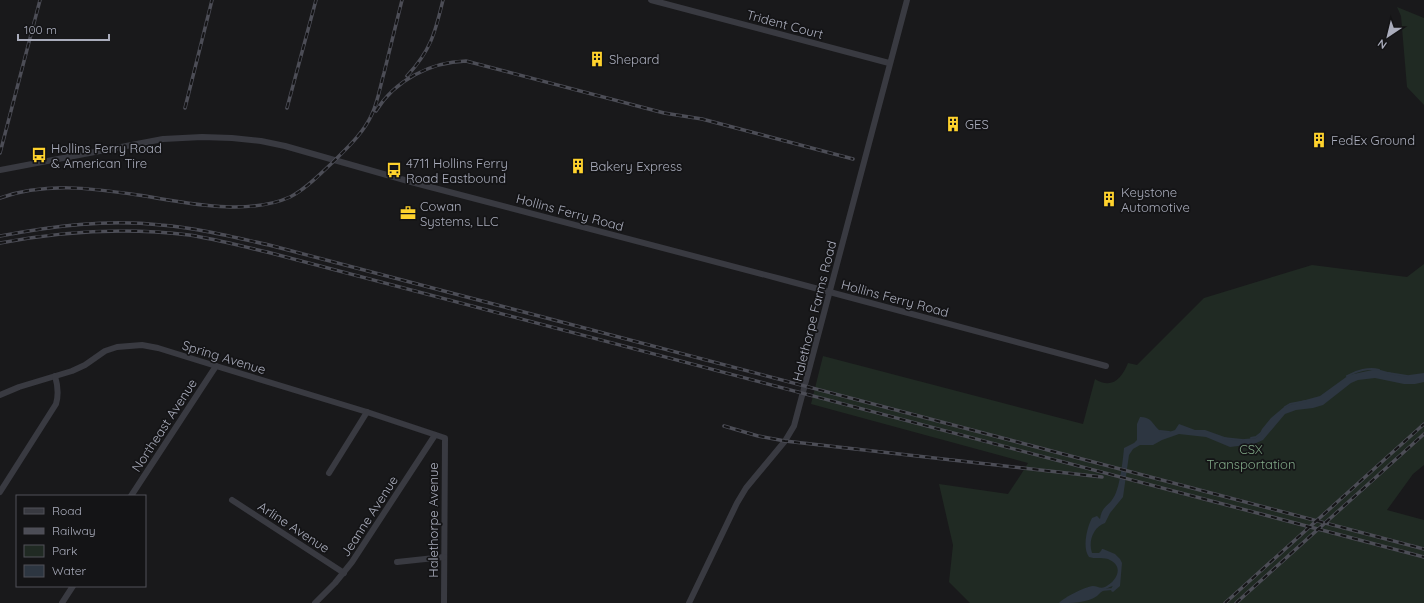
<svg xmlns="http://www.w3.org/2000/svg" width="1424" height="603" font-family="Quicksand,sans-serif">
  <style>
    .green { fill: #202a23 }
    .water { fill: #2d3641 }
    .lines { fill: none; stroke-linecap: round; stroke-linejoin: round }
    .stream { stroke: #2d3641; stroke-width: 2 }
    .minor { stroke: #393a41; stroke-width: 6 }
    .rail-casing { stroke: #4c4d56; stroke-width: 3.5 }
    .rail { stroke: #141416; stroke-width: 2; stroke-dasharray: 6; stroke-linecap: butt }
    .labels { text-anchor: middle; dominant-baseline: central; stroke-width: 3.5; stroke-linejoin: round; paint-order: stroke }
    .street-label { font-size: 13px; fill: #aaadbc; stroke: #141416 }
    .poi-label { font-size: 13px; fill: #aaadbc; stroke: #141416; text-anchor: start }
    .park-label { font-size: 13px; fill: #80a887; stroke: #141416 }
  </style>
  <rect width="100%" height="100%" fill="#19191b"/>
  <g class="green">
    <polygon points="1397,7 1424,18 1424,105 1407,87 1401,16"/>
    <path d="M1424,264v201l-11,9 -26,36 37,10v83h-454l-21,-21 4,-37 -14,-61 69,10 12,-18 8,-13 -217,-59 12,-48 260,68 12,-45c17,11 27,-1 33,-16l9,2 67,-67 108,-33 95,12z"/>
  </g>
  <path class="water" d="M1377,369l25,7 22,-3v9l-9,2h-11l-29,-6 -17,2 -7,3 -28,22 -10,3 -17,2 -11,4 -22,26 -9,4 -24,3 -24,-10 -27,-3 -17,6 -9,5h-13l-7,4 -4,6 -6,42 -13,16 -5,10c-12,4 -17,19 -13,30h7l2,-2 1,-2h1l12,5 5,5 2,4 -2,23 -7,6 -2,-1 2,-5c-7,2 -11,5 -16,10 -9,7 -27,7 -38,7 6,-6 25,-16 34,-17 4,0 7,3 12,1 12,-6 20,-21 3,-28 -7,-2 -13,0 -19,-2 -7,-9 -2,-30 3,-39l5,-2 3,3c2,-14 9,-12 15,-24 5,-10 8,-35 9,-47l10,-5 3,-3v-16l3,-7c18,-1 12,22 35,13l4,-6 16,6h10l28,10 23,-2 3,-3 3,-6 9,-11 13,-11 14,-5 22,-6 29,-21z"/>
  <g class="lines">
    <g class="stream">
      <polyline points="1388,373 1407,376"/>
      <path d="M1347,376c9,-5 22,-9 32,-6"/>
      <polyline points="1285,407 1290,404 1306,401"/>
      <polyline points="1160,431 1169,432"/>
      <polyline points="1223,438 1242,440"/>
      <polyline points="1251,438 1256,437 1261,433"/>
      <polyline points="1101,590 1112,589 1114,586"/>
    </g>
    <g class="minor">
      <polyline points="651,0 889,63"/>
      <polyline points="0,170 163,139 202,137 232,138 261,141 285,146 415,183 781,279 1106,366"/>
      <polyline points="0,395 19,387 72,371 85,365 105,351 117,347 142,345 158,348 216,366 367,412 445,438 444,603"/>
      <polyline points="329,473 367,412"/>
      <path d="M0,492l56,-88c3,-10 2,-18 -1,-28"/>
      <polyline points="131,496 216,366"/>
      <polyline points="232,500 344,573"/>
      <polyline points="397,562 444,557"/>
      <polyline points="62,603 73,586"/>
      <polyline points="315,603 335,583 352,562 435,435"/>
      <polyline points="689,603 737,503 746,488 785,441 794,426 907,0"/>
    </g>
    <defs>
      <g id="rail">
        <path d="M407,76c24,-26 28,-43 36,-76"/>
        <polyline points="185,108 212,0"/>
        <polyline points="287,108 316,0"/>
        <path d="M376,111c19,-31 55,-49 90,-50l198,52 38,6 151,40"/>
        <polyline points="0,153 40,0"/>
        <path d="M0,198c45,-16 91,-10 138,-3 46,7 107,22 152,2 16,-8 29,-22 42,-34 15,-15 31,-29 40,-49 6,-13 8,-27 12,-41 6,-24 12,-49 18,-73"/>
        <path d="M0,236c53,-10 107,-17 161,-11 37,3 72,12 108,20l1155,304"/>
        <path d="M0,243c63,-12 125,-16 189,-8 26,4 52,11 78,17l1157,305"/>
        <polyline points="724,426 758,436 785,441 1102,477"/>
        <polyline points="1225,603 1424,424"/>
        <polyline points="1236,603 1424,434"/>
      </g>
    </defs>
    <use href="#rail" class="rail-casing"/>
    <use href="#rail" class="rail"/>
  </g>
  <defs>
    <symbol id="building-bare" viewBox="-9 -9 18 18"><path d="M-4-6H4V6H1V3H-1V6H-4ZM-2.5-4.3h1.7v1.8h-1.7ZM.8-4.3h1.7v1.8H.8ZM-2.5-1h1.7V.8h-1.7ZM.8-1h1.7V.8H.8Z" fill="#ffd32d" stroke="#141416" stroke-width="2.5" paint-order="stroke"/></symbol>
    <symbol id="bus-bare" viewBox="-9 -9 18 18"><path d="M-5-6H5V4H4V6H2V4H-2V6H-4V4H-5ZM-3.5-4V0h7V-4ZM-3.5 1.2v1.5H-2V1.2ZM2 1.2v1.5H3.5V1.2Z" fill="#ffd32d" stroke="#141416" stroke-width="2.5" paint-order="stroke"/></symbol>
    <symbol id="office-bare" viewBox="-9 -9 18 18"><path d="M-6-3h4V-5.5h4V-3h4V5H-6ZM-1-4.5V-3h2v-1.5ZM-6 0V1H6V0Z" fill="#ffd32d" stroke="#141416" stroke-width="2.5" paint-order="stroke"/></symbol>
  </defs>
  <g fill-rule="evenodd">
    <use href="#building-bare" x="586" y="48" width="22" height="22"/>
    <use href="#building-bare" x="942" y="113" width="22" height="22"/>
    <use href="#building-bare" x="1308" y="129" width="22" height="22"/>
    <use href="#bus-bare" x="28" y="144" width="22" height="22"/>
    <use href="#building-bare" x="567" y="155" width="22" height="22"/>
    <use href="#bus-bare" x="383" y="159" width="22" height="22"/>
    <use href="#building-bare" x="1098" y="188" width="22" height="22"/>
    <use href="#office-bare" x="397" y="202" width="22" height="22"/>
  </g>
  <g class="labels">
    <g class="street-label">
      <text transform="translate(785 24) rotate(15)">Trident Court</text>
      <text transform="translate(570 212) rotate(15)">Hollins Ferry Road</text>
      <text transform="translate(895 298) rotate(15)">Hollins Ferry Road</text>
      <text transform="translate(814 311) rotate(-76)">Halethorpe Farms Road</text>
      <text transform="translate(224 357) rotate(17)">Spring Avenue</text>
      <text transform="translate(164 425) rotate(-57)">Northeast Avenue</text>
      <text transform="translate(369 516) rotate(-57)">Jeanne Avenue</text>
      <text transform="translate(433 520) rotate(-90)">Halethorpe Avenue</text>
      <text transform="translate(294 527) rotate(33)">Arline Avenue</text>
    </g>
    <g class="poi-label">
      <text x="609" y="59">Shepard</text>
      <text x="965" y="124">GES</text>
      <text x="1331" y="140">FedEx Ground</text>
      <text x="51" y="148">Hollins Ferry Road<tspan x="51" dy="15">&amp; American Tire</tspan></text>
      <text x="406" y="163">4711 Hollins Ferry<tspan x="406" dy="15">Road Eastbound</tspan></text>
      <text x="590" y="166">Bakery Express</text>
      <text x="1121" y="192">Keystone<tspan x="1121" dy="15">Automotive</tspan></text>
      <text x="420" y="206">Cowan<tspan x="420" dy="15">Systems, LLC</tspan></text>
    </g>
    <g class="park-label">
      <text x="1251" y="449">CSX<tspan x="1251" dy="15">Transportation</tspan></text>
    </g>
  </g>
  <rect x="16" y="495" width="130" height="92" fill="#141416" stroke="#505158"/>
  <rect x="24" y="508" width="20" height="6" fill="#393a41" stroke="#505158"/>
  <text x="52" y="515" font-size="12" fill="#aaadbc">Road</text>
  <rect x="24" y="528" width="20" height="6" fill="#4c4d56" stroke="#505158"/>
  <text x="52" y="535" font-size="12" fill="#aaadbc">Railway</text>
  <rect x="24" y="545" width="20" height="12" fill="#202a23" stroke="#505158"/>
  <text x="52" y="555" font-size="12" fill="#aaadbc">Park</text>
  <rect x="24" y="565" width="20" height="12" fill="#2d3641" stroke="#505158"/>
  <text x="52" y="575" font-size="12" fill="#aaadbc">Water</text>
  <g transform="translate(1388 36) rotate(215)" stroke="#141416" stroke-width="3" paint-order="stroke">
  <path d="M0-3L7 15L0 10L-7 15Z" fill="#aaadbc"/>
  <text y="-6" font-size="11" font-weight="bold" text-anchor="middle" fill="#aaadbc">N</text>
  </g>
  <path d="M18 34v6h91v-6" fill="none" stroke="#aaadbc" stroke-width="2"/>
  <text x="24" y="34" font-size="12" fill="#aaadbc" stroke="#141416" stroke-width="3" paint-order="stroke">100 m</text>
</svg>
